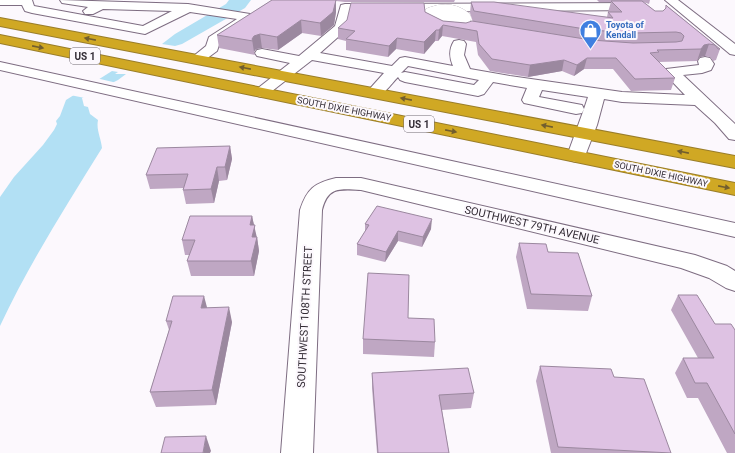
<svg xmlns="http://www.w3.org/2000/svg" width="735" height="453" font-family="Roboto,sans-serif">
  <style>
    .water { fill: #b2e0f4 }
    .pier { fill: #fcf8fd }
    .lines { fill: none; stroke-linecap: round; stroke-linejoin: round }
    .minor-casing { stroke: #7e6d82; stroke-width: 2 }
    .highway-casing { stroke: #997d2a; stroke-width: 2 }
    .minor { fill: #fff; fill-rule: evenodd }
    .highway { fill: #d0a824; fill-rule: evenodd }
    .minor-bridge-casing { stroke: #7e6d82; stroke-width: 14; stroke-linecap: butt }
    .minor-bridge { stroke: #fff; stroke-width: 14 }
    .wall { fill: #bfa7c3 }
    .shaded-wall { fill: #9b889f }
    .building { fill: #dec2e3; stroke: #9b889f }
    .oneway { fill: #725e2e }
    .labels { text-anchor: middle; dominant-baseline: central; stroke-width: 4; stroke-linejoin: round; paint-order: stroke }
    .far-shop-label { font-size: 9px; font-weight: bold; fill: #366cbe; stroke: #fcf8fd; text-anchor: start }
    .far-street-label { font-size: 9px; fill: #332c35; stroke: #fcf8fd }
    .shield { fill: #fcf8fd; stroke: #6f6971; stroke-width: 1 }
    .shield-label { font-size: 10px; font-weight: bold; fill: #332c35 }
    .street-label { font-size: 11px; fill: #332c35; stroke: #fcf8fd }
  </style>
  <rect width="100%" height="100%" fill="#fcf8fd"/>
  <g class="water">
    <polygon points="229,0 251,0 245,8 182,44 175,46 162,44 175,34 226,4"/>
    <path d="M112,71l6,1 -3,2h11l-8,6 -36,18 2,8 4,1 2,7 8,6c-2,10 3,18 4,28 -36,58 -73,116 -102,178v-129l14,-20 29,-32 11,-15 3,-6 -1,-3 4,-5 6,-16z"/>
  </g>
  <polygon class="pier" points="96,78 117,83 85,98 70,95"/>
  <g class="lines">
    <defs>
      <g id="minor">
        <polygon points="0,0 32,0 34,6 143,26 172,11 103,9 93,14 85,14 83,11 88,7 62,3 60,0 188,4 250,14 254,15 256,18 254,21 248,21 247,25 220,42 217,51 202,62 197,63 192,62 190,59 206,46 209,37 237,19 190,12 145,34 32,13 25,11 22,5 0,5"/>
        <polygon points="665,0 678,0 735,44 735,55 730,54"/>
        <path d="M640,3l4,1 2,3 -2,3 -294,2 -4,18 -26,23 72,13 8,-8 5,-1 48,9c-4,-9 -4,-17 1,-25l5,-1 5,1 2,3 -2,11 6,14 40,7 112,16 63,3 -22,-23 3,-3 33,-4 -1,-4 2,-3 5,-1 5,1 4,6 -3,6 -9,3 -19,2 52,49v16l-6,-1 -14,-16 -20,-18 -73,-3 -18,-3 -7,26 -12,31 -2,4 -7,2 -7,-2 -2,-4 17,-47 -2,4 -6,1 -52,-11 -2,-3 5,-12 -34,-6 -9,12 -6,2 -73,-14 -5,-2 -2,-3c-9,9 -16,23 -30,19l-2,-3 18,-20 -72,-13 -45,35 -6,2 -6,-2 -2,-3 37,-29 -33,-7 -2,-3 2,-3 5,-1 37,7 36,-30 6,-21 4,-1zM408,66l71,14 -5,5 -69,-13 -4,1zM542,90l46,7 -4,12 -2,-4 -43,-8z"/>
        <polygon points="0,62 735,223 735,237 0,70"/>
        <path d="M336,178h25l334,77 32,11 8,5v20l-9,-3 -17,-10 -28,-10 -320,-78c-21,-1 -33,-4 -39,20l-9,243h-32l19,-243c7,-21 14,-27 36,-32z"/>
      </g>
      <g id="highway">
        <polygon points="0,18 735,156 735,168 0,26"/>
        <polygon points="0,35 735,183 735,195 0,43"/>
      </g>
    </defs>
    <use href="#minor" class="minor-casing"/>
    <use href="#highway" class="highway-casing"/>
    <use href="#minor" class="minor"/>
    <use href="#highway" class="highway"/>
    <defs>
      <path id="minor-bridge" d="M456,25l-19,-3 -6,-4v-4c11,-4 23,-4 33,4l-2,4 -5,1"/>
    </defs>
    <use href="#minor-bridge" class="minor-bridge-casing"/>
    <use href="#minor-bridge" class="minor-bridge"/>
  </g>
  <g class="wall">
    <polygon points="272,0 455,0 454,2 345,2 336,1 336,12 334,25 321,36 302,33 278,50 262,48 256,49 254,52 255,55 219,48 217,35"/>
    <polygon points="597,0 650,0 649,4 643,2 655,11 663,11 665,10 666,5 720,49 716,60 713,61 710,57 705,56 700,57 697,61 658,62 675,78 671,90 631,91 613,69 584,69 574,76 562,71 528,77 490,71 478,55 476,42 442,36 438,41 435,41 424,54 396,49 388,57 346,50 346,41 338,39 338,28 425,12 443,21 466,23 473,22 470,13 471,2 607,17 608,12 609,12 608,12 611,2 599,2"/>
    <polygon points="230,146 232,159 227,180 219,181 214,203 186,204 183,190 184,188 150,189 146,175"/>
    <polygon points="252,216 256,237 257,237 259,251 254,276 191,276 187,261 190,255 185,255 182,240"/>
    <polygon points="365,224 431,229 422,247 398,241 385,262 357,255 357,244 365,233"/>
    <polygon points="519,243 548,252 592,296 588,311 527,309 516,257"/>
    <polygon points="678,295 715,324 735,330 735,453 727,453 698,398 687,398 675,373 683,358 698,358 671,310"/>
    <polygon points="207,308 232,322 216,405 156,407 150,392 169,330 166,321"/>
    <polygon points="408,318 435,342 434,357 363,354 363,339"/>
    <polygon points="540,366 671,453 551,453 536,381"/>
    <polygon points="372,373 474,393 471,408 442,410 449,453 377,453 372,388"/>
  </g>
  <g class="shaded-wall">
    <polygon points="336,0 336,12 334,25 321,36 320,23"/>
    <polygon points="301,20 302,33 278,50 277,37"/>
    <polygon points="443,25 442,36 438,41 439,30"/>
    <polygon points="436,30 435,41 424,54 424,42"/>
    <polygon points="260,34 262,48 256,49 254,52 252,39 254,36"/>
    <polygon points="397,38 396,49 388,57 389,46"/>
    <polygon points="709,44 705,56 700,57 697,61 701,49 704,45"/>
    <polygon points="587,58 584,69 574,76 577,65"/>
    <polygon points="564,60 562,71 528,77 530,65"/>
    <polygon points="230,146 232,159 227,180 225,167"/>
    <polygon points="217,167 219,181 214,203 211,189"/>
    <polygon points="252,216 257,238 257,237 259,251 254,276 251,261 250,225"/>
    <polygon points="432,219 431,229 422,247 423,237"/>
    <polygon points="398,231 398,241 385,262 386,252"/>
    <polygon points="204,296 208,311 201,308"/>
    <polygon points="229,307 232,322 216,405 212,390"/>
    <polygon points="206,436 211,451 210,453 203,453"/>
  </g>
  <g class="building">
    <polygon points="272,0 336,0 333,12 320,23 301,20 277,37 260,34 254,36 252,39 253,41 217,35"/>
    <polygon points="611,1 642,1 655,11 663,11 666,8 666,5 668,7 720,49 718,49 715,45 709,44 704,45 701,49 657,50 659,52 650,53 675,78 635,79 616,58 587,58 577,65 564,60 530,65 492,59 479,44 477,31 443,25 439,30 436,30 424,42 397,38 389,46 346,39 355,31 338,28 347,20 351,3 424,3 425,12 443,21 466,23 472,21 591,40 633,43 676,42 682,41 684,36 681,33 676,32 633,33 591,30 474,11 471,2 494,2 613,18 608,12 622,12"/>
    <polygon points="230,146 225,167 217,167 211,189 183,190 188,174 146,175 157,148"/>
    <polygon points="377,206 432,219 423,237 398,231 386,252 357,244 369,225 365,224"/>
    <polygon points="190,216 252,216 250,225 255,225 252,237 257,237 251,261 187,261 195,240 182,240"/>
    <polygon points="519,243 546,244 548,252 578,253 592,296 531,294"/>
    <polygon points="368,273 409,275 408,318 434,319 435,342 363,339"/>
    <polygon points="678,295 697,295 715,324 731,324 735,330 735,434 707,383 695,383 683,358 714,358"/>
    <polygon points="173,296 204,296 201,308 229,307 212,390 150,392 172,321 166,321"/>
    <polygon points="540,366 611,369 614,377 644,379 671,453 558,447"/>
    <polygon points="468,368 474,393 439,395 449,453 378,453 372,373"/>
    <polygon points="206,436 203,453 161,453 165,437"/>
  </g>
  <defs><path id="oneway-solid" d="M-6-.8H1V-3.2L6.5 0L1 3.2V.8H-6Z"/></defs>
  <g class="oneway">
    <use href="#oneway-solid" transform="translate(90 39) rotate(-169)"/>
    <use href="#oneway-solid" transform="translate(38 47) rotate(11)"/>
    <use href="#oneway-solid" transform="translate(245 68) rotate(-169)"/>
    <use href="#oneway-solid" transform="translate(406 99) rotate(-169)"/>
    <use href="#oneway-solid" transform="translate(547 126) rotate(-169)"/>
    <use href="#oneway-solid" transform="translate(451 131) rotate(11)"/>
    <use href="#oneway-solid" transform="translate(683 152) rotate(-169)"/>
    <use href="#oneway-solid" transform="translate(724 187) rotate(11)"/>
  </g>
  <defs>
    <symbol id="shop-pin" viewBox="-11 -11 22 30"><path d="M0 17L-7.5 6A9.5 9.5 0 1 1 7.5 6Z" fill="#3f7fe0" stroke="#fcf8fd"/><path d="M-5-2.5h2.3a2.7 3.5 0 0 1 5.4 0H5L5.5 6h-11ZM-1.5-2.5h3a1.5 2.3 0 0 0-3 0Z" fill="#fff"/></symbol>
  </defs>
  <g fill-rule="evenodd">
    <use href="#shop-pin" x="578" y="18" width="25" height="34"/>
  </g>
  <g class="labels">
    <g class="far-shop-label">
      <text x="606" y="25">Toyota of<tspan x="606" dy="10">Kendall</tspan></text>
    </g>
    <g class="far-street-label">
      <text transform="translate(344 109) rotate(11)">SOUTH DIXIE HIGHWAY</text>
      <text transform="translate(661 174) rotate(12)">SOUTH DIXIE HIGHWAY</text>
    </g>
    <g class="shield">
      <rect x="70" y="48" width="30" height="16" rx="3"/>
      <rect x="404" y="116" width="30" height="16" rx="3"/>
    </g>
    <g class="shield-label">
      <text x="85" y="56">US 1</text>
      <text x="419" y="124">US 1</text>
    </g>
    <g class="street-label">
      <text transform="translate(532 225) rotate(13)">SOUTHWEST 79TH AVENUE</text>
      <text transform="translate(305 317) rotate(-87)">SOUTHWEST 108TH STREET</text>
    </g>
  </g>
</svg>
